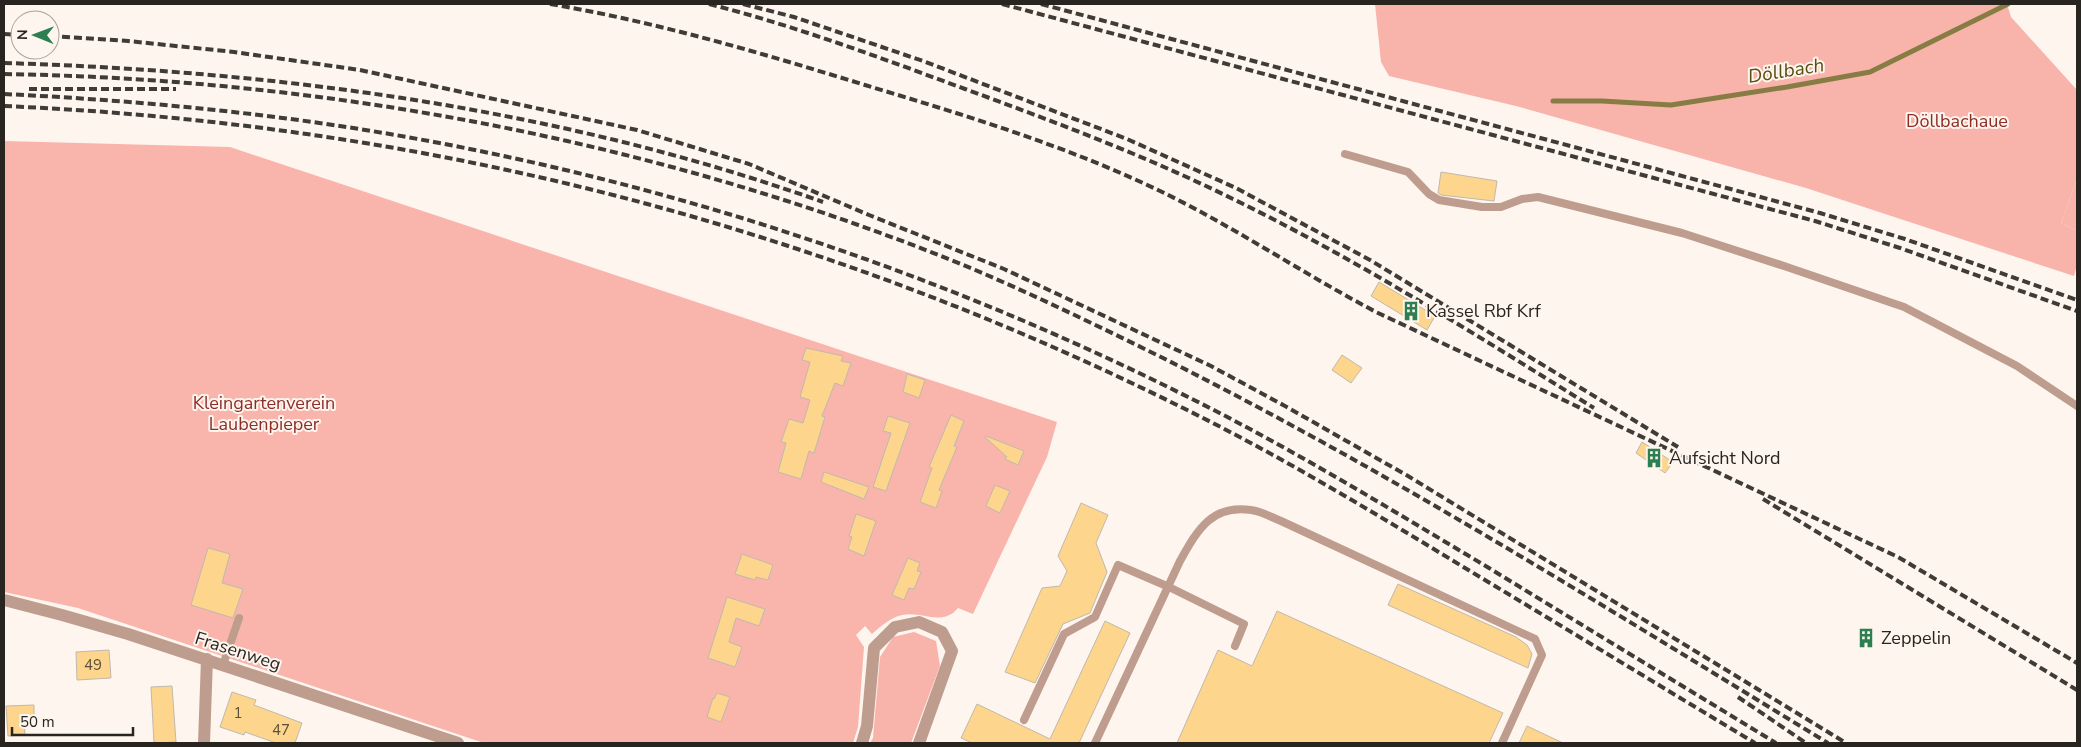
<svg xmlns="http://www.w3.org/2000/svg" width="2081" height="747" font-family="'Nunito Sans',sans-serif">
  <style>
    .green { fill: #f9b4ac }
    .forest { fill: #f8b3aa }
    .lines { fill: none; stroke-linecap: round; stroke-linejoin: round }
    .stream { stroke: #877d44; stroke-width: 5 }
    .building { fill: #fdd58c; stroke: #c0b9ae }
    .service { stroke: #bf9d8e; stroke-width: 8 }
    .minor { stroke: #bf9d8e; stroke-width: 12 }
    .rail { stroke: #3f3b36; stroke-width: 4; stroke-dasharray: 8 4; stroke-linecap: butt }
    .labels { text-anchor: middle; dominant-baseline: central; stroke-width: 4; stroke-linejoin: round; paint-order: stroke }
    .number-label { font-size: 15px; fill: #5d503b }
    .park-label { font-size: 18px; fill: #8e2d28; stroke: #fef5ee }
    .poi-label { font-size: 18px; fill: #282420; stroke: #fef5ee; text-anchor: start }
    .street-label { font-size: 18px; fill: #282420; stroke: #fef5ee }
    .water-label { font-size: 19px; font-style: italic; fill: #574e10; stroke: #fef5ee }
  </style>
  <rect width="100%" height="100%" fill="#fef5ee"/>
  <g class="green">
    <path d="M4,141l226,6 827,275 -10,35 -74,157 -15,-6c-16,19 -35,3 -56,7 -12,3 -21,11 -30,19l-7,-8 -9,9 8,12 -6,80 -5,16h-369l-406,-135 -74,-16z"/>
    <polygon points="2077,179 2077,231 2061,223"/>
  </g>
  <g class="forest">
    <polygon points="1375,4 2007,4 2011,17 2077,90 2077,179 2061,223 2077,231 2077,265 2074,276 1806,188 1516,106 1389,76 1381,62"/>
    <polygon points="914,632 936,641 940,666 911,743 870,743 873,738 880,657 893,637"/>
  </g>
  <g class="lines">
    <polyline class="stream" points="1553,101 1602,101 1671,105 1787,87 1870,72 2008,4"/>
  </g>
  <g class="building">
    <polygon points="1441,172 1497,181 1494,201 1441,195 1438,193"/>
    <polygon points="1379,282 1435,316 1427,330 1371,296"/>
    <polygon points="806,348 843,356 841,361 851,363 843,386 835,383 822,416 825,417 814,453 809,451 801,479 778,472 786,443 781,442 789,419 803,423 810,400 800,397 810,362 802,360"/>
    <polygon points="1342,355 1362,368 1351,383 1332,370"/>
    <polygon points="907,374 925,380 919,398 903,392"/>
    <polygon points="951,415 964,421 954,446 957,447 939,490 942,491 936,508 920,502 932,468 929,467"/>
    <polygon points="888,416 910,423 886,491 873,487 891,433 883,431"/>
    <polygon points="986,436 1024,451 1018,465 1005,459 1007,457 985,437"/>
    <polygon points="1642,442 1673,462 1665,473 1636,453"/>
    <polygon points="824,472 869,487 864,499 821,482"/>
    <polygon points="995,485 1010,491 1000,513 986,506"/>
    <polygon points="1081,503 1108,515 1096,543 1107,572 1090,613 1063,624 1035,683 1005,672 1042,588 1060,586 1067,571 1058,556"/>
    <polygon points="856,514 876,521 864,556 848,549 852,537 849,536"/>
    <polygon points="208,548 230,554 222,583 243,589 233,618 191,605"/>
    <polygon points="742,554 773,565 768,580 756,577 755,580 735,574"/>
    <polygon points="908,558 920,563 917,571 921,572 914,589 909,588 904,600 892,595"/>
    <polygon points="1398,584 1516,637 1527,645 1532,654 1528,668 1388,605"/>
    <polygon points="727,597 765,609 759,626 736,618 729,642 742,647 735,667 708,658"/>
    <polygon points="1277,611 1503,713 1489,743 1177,743 1218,650 1252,666"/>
    <polygon points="1105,621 1130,633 1079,743 972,743 961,738 977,704 1050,739"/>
    <polygon points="109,650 111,678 77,680 76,652"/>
    <polygon points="172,686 176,742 154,743 151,687"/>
    <polygon points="232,692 256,700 254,705 302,723 295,743 276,743 245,732 244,735 220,727"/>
    <polygon points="717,693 730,697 721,722 707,717 713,698 714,699"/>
    <polygon points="34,705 34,718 24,719 25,735 8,736 6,706"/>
    <polygon points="1527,726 1563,743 1519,743"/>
  </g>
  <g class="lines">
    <g class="service">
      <polyline points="1345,154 1408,172 1429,194 1439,200 1482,207 1501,207 1522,199 1538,197 1682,233 1784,266 1904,307 2017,366 2077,406"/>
      <polyline points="223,665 239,618"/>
      <polyline points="1024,720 1064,634 1095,617 1118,565 1169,587 1244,624 1235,646"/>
      <path d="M1095,743l85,-182c17,-30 31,-57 71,-51 10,1 20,7 30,11l254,118 7,16 -40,88"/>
    </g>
    <g class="minor">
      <polyline points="4,600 62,615 128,634 458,743"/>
      <polyline points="204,743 207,659"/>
      <polyline points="862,743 867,726 874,648 895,627 919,622 942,632 952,651 919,743"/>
    </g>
    <g class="rail">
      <path d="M550,4c107,18 211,49 315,81 99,30 199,60 293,105 75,36 144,83 218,122l522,245 179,106"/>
      <path d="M709,4c87,22 172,54 256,85 90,33 181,67 268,110 125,61 243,136 361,209"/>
      <polyline points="743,4 794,17 923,61 1127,139 1236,188 1370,260 1678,447"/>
      <polyline points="1002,4 1815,221 1900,248 2077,311"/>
      <polyline points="1041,4 1820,213 1905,239 2077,300"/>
      <polyline points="4,34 20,35"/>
      <polyline points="50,36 128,41 234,52 360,70 637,130 749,164 869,215 1004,269 1211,366 1285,406 1408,476 1846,743"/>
      <path d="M4,63c275,8 558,46 819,139"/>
      <path d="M4,74c53,1 105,3 158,7 273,20 545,80 799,183 67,28 133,60 198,92 230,115 449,253 669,387"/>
      <polyline points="29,89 176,89"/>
      <path d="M4,94c144,7 288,21 430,48 261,49 517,136 754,255 103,51 202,112 301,171 96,59 192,117 287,175"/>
      <path d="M4,106c415,18 805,116 1177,301 100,49 195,107 289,164 95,57 190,115 285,172"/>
      <polyline points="1763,499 2077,690"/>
      <polyline points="1738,697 1806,743"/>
    </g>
  </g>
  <defs>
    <symbol id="building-bare" viewBox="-9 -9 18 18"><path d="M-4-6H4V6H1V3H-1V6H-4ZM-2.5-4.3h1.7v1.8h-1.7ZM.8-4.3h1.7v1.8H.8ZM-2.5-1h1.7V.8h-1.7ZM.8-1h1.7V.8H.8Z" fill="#2d7f51" stroke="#fef5ee" stroke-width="2.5" paint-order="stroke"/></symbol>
  </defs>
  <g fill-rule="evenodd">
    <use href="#building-bare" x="1397" y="297" width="28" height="28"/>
    <use href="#building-bare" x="1640" y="444" width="28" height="28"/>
    <use href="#building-bare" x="1852" y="624" width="28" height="28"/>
  </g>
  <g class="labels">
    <g class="number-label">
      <text x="93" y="665">49</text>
      <text x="238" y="713">1</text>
      <text x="281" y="730">47</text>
    </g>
    <g class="park-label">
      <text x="1957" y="121">Döllbachaue</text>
      <text x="264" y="403">Kleingartenverein<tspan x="264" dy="21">Laubenpieper</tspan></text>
    </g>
    <g class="poi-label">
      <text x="1426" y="311">Kassel Rbf Krf</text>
      <text x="1669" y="458">Aufsicht Nord</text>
      <text x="1881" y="638">Zeppelin</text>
    </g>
    <g class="street-label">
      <text transform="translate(238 651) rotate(18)">Frasenweg</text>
    </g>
    <g class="water-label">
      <text transform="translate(1786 71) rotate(-9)">Döllbach</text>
    </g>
  </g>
  <rect width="2081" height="747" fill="none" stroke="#282420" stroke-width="10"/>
  <g transform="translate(35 35) rotate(271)"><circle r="24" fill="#fef5ee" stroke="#a8a19c"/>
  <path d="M0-4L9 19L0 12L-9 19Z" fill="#2d7f51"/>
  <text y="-8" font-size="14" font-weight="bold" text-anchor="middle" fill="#282420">N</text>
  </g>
  <path d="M12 727v8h121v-8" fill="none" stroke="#282420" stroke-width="2.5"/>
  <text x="20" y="727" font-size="15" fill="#282420" stroke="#fef5ee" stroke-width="4" paint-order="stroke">50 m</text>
</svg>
